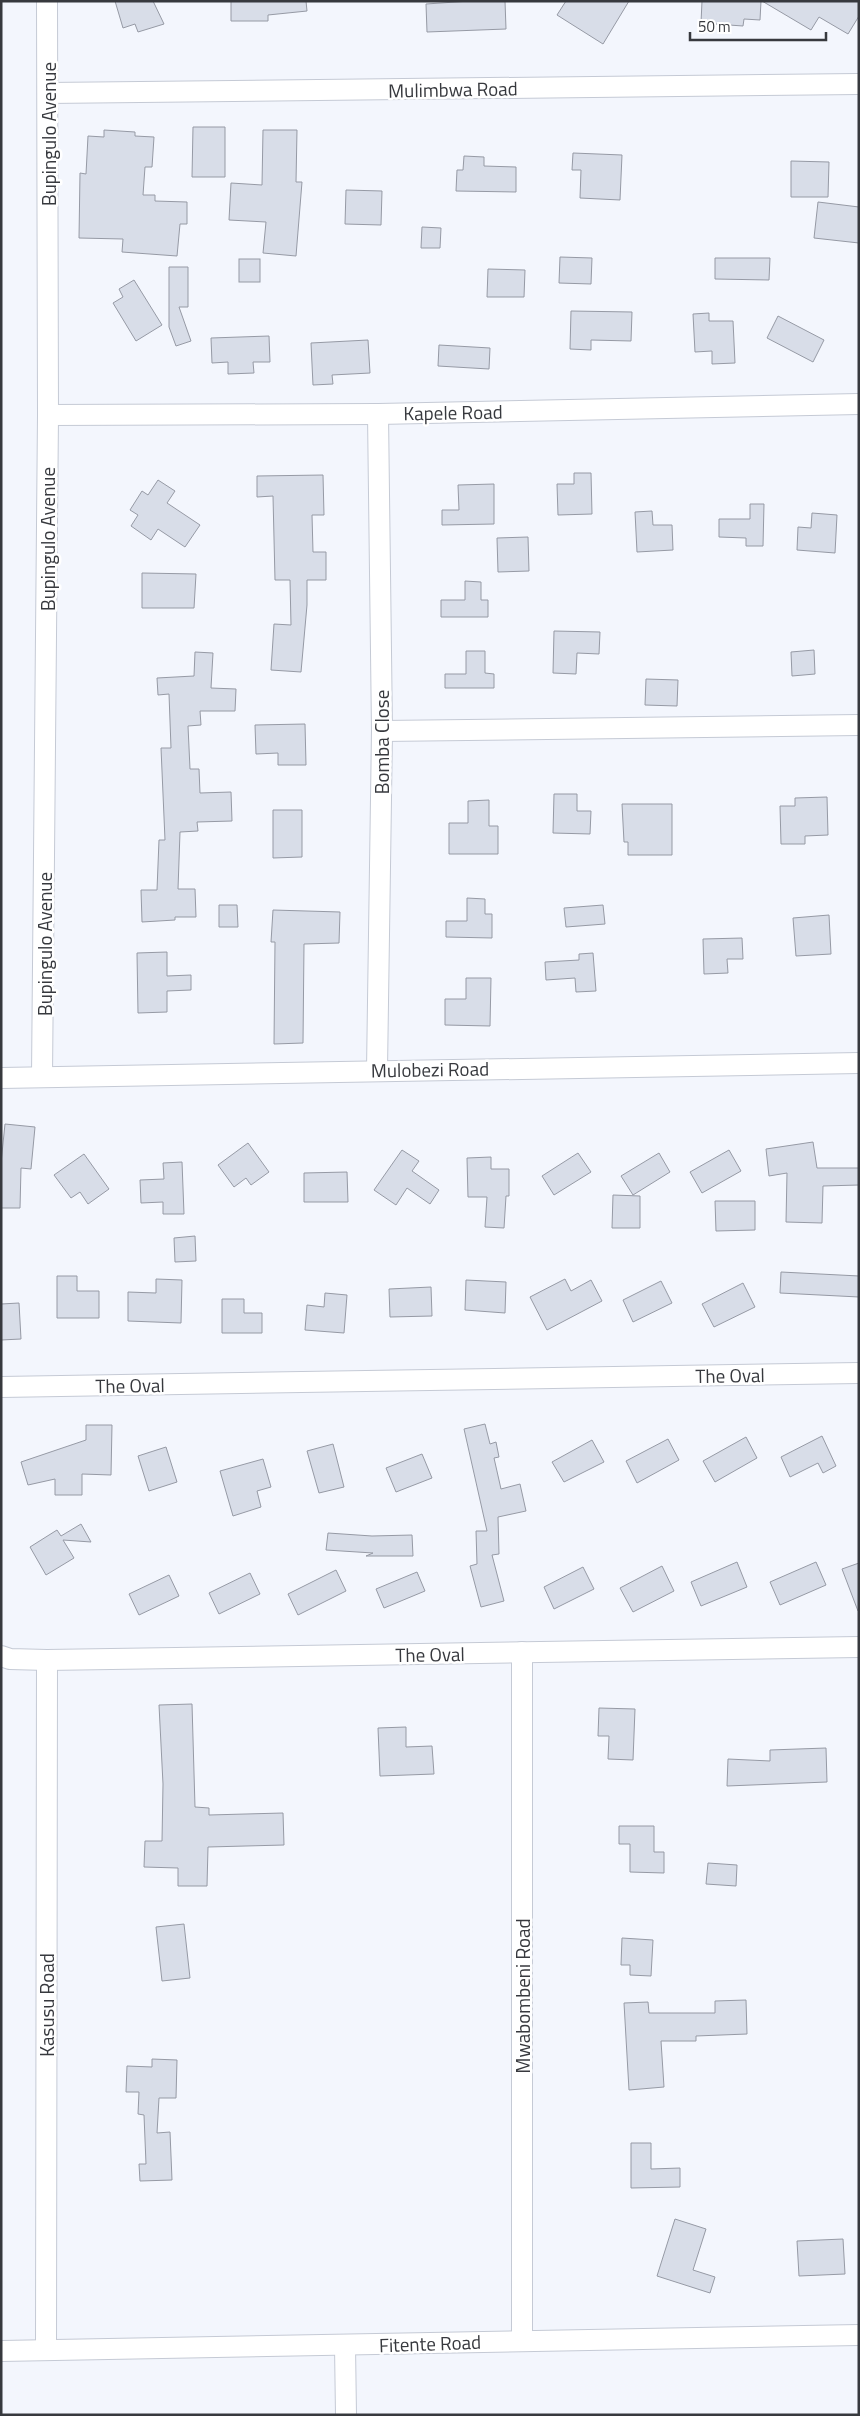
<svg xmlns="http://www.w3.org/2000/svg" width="860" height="2416" font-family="'Titillium Web',sans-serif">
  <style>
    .building { fill: #d8dde8; stroke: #969aa5 }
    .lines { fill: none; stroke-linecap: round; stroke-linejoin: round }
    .minor-casing { stroke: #c5cad5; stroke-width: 22 }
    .minor { stroke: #fff; stroke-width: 20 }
    .labels { text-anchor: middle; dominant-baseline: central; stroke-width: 5; stroke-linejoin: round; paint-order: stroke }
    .street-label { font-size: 19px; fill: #37393e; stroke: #fff }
  </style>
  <rect width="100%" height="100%" fill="#f3f6fd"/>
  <g class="building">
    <polygon points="115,1 153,1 164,24 138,32 135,24 123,28"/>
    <polygon points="231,1 306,1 307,11 268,15 268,21 231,21"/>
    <polygon points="470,1 505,1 506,29 427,32 426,4"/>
    <polygon points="566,1 629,1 603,44 557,15"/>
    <polygon points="702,1 761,1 760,20 744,19 743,26 701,23"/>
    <polygon points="762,1 859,1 859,16 848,34 819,17 811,30"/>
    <polygon points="193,127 225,127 225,177 192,177"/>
    <polygon points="104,130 135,132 135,136 154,137 152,167 145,167 143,195 155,195 155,201 187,202 187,224 180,224 177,256 122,252 123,239 79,238 80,173 86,174 88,136 104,137"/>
    <polygon points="263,130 297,130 296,182 302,182 296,256 263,253 266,222 229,220 231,183 262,185"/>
    <polygon points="573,153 622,155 620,200 580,198 581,170 572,170"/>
    <polygon points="464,156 484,157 484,166 516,167 516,192 456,191 457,170 463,170"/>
    <polygon points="791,161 829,162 828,197 791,197"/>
    <polygon points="346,190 382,191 381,225 345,224"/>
    <polygon points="818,202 859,207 859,243 814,238"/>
    <polygon points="422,227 441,228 440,248 421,248"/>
    <polygon points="560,257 592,258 591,284 559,283"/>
    <polygon points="715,258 770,258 769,280 715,279"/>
    <rect x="239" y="259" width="21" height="23"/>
    <polygon points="169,267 188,267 188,307 179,307 191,341 176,346 169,327"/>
    <polygon points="488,269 525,270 524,297 487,297"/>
    <polygon points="134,280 162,325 136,341 113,303 123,297 119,289"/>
    <polygon points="571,311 632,312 631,341 591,340 591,350 570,349"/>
    <polygon points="709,313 709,321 733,321 735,363 712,364 712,351 695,352 693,314"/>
    <polygon points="778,316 824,340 813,362 767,338"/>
    <polygon points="269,336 270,362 253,362 254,373 228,374 228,362 212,363 211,338"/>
    <polygon points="368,340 370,373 332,375 333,384 313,385 311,343"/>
    <polygon points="439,345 490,348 489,369 438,366"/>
    <polygon points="574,473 591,473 592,514 558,515 557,484 574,484"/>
    <polygon points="323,475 324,515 312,515 313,552 326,552 326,580 307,580 307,605 301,672 271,670 274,624 291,625 290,580 275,580 273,496 257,497 257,476"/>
    <polygon points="158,480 175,491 167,503 200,525 185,547 158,529 151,540 131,526 138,515 130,510 142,491 148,495"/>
    <polygon points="494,484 494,524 442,525 442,510 459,510 458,485"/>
    <polygon points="750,504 764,504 763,546 746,546 746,538 719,537 719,519 750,519"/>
    <polygon points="652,511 653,525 672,525 673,550 637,552 635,512"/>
    <polygon points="812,513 837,515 835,553 797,550 798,527 811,528"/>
    <polygon points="528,537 529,571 498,572 497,538"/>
    <polygon points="142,573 196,574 194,608 142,608"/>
    <polygon points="465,581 481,582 481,600 488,600 488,617 441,617 441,600 465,600"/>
    <polygon points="554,631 600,632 599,654 577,653 576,674 553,673"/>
    <polygon points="814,650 815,674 792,676 791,652"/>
    <polygon points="466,651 485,651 485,673 494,674 494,688 445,688 445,674 466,674"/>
    <polygon points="195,652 213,653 211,688 236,689 235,711 200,711 201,725 188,726 190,769 199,769 200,793 231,792 232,821 197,822 198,831 180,832 178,889 195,889 196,917 175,917 175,920 142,922 141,890 157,890 159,840 165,840 161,748 171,748 169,694 158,695 157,678 194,676"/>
    <polygon points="646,679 678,680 677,706 645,705"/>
    <polygon points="305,724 306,765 278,765 278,753 256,754 255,725"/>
    <polygon points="554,794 577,794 577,811 591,811 590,834 553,833"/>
    <polygon points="827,797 828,835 805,836 805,844 781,844 780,806 795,806 795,798"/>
    <polygon points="489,800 489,826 498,826 498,854 449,854 449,823 468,823 468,801"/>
    <polygon points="622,804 672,804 672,855 628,855 628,842 624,842"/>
    <polygon points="273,810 302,810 302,857 273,858"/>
    <polygon points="467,898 485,899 485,914 492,914 492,938 446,937 446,921 467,921"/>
    <polygon points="219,905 237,905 238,927 219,927"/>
    <polygon points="603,905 605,924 566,927 564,908"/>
    <polygon points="273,910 340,912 339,943 304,944 303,1043 274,1044 275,942 271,942"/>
    <polygon points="829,915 831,954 796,956 793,918"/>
    <polygon points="742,938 743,959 727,959 728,973 704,974 703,939"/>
    <polygon points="167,952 167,976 191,975 191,990 167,991 167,1012 138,1013 137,953"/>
    <polygon points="593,953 596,991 576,992 575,978 546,980 545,962 579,960 579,954"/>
    <polygon points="466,978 491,978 490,1026 445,1025 445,999 466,999"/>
    <polygon points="5,1124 35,1127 31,1169 21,1168 20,1208 1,1208 1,1163"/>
    <polygon points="813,1142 817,1168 859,1168 859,1185 823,1186 822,1223 786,1222 787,1173 769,1176 766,1149"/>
    <polygon points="248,1143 269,1172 251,1185 246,1178 234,1187 218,1165"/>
    <polygon points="402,1150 419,1161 412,1171 439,1190 430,1204 407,1188 396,1205 374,1190"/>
    <polygon points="729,1150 741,1171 702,1193 690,1172"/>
    <polygon points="578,1153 591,1172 554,1195 542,1176"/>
    <polygon points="659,1153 670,1172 633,1195 621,1176"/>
    <polygon points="84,1154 109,1189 88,1204 80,1192 71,1198 54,1175"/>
    <polygon points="491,1157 491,1169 509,1169 509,1196 506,1196 504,1228 485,1227 487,1197 468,1197 467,1158"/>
    <polygon points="182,1162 184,1214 163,1214 163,1202 141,1203 140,1180 164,1179 163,1163"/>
    <polygon points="347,1172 348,1202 304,1202 304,1173"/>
    <polygon points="613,1195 640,1196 640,1228 612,1228"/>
    <polygon points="715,1201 755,1201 755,1230 716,1231"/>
    <polygon points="195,1236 196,1261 175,1262 174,1238"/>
    <polygon points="781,1272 859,1276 859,1297 780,1293"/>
    <polygon points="57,1276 77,1276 77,1291 99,1291 99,1318 57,1318"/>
    <polygon points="156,1279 182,1280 181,1323 128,1321 128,1292 156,1293"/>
    <polygon points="565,1279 571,1291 591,1280 602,1301 547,1330 530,1297"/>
    <polygon points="466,1280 506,1282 505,1313 465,1310"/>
    <polygon points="661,1281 672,1303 633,1322 623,1300"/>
    <polygon points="743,1283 755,1307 714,1327 702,1304"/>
    <polygon points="431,1287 432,1316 390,1317 389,1289"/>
    <polygon points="325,1293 347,1295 344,1333 305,1330 307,1305 324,1307"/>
    <polygon points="222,1299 244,1299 244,1313 262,1313 262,1333 222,1333"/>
    <polygon points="19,1303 21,1339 1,1340 1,1304"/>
    <polygon points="485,1424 490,1444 496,1442 499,1457 494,1458 501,1489 520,1484 526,1511 498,1517 499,1554 492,1555 504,1601 481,1607 470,1566 477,1564 476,1531 487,1531 464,1429"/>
    <polygon points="86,1425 112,1425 111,1475 82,1474 82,1495 55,1495 55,1479 28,1485 21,1462 86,1440"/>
    <polygon points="822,1436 836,1466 823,1473 818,1463 790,1477 781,1457"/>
    <polygon points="746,1437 757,1458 715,1482 703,1461"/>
    <polygon points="668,1439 679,1460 637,1483 626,1461"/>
    <polygon points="592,1440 604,1462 564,1482 552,1462"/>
    <polygon points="333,1444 344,1487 319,1493 307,1451"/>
    <polygon points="166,1447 177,1482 149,1491 138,1456"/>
    <polygon points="422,1454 432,1478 396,1492 386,1468"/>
    <polygon points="263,1459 271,1487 257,1491 261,1507 233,1516 220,1471"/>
    <polygon points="81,1524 91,1542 63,1540 74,1558 46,1575 30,1547 57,1530 61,1536"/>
    <polygon points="328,1533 372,1536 412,1535 413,1556 366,1556 373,1553 326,1550"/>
    <polygon points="737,1562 747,1587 701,1606 691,1582"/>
    <polygon points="816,1562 826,1585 780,1605 770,1582"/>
    <polygon points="859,1563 859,1610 858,1611 842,1569"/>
    <polygon points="662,1566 674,1591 633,1612 620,1588"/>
    <polygon points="583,1567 594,1589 554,1609 544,1587"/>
    <polygon points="336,1570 346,1591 298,1615 288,1594"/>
    <polygon points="417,1572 425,1591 384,1608 376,1589"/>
    <polygon points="250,1573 260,1594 219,1614 209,1593"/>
    <polygon points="169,1575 179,1596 139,1615 129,1594"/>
    <polygon points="192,1704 195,1807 209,1808 209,1815 283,1813 284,1845 208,1847 207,1886 178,1886 178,1868 144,1867 145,1841 162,1841 163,1784 159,1705"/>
    <polygon points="599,1708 635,1709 633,1760 608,1759 609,1736 598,1736"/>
    <polygon points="406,1727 406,1747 432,1746 434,1774 380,1776 378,1728"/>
    <polygon points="826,1748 827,1782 727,1786 728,1759 770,1761 770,1750"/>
    <polygon points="619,1826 654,1826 654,1852 664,1852 664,1873 630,1872 630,1844 619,1844"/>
    <polygon points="708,1863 737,1865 736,1886 706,1884"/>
    <polygon points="184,1924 190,1978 162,1981 156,1927"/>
    <polygon points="622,1938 653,1940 651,1976 630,1975 630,1965 621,1965"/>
    <polygon points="746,2000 747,2034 696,2036 696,2041 661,2041 664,2087 629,2090 624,2003 648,2002 649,2013 715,2013 715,2001"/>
    <polygon points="152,2059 177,2060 176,2098 159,2098 157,2133 170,2132 172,2180 140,2181 139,2164 146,2164 144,2115 138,2114 139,2092 126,2092 127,2066 152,2067"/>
    <polygon points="631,2143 651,2143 651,2169 680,2168 680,2187 631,2188"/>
    <polygon points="675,2219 706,2229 693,2270 715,2277 710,2293 657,2276"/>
    <polygon points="843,2239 845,2274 799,2276 797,2241"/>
  </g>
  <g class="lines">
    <defs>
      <g id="minor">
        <polyline points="48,93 859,84"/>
        <polyline points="48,415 378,414 859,404"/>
        <polyline points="382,731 859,725"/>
        <polyline points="377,1070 382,731 378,414"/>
        <polyline points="42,1077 48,415 47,1"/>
        <polyline points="1,1078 859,1063"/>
        <polyline points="1,1387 859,1373"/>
        <polyline points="1,1656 10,1659 47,1660 859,1647"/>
        <polyline points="522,2340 522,1652"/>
        <polyline points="345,2346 346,2415"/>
        <polyline points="46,2350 47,1660"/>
        <path d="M1,2351c286,-4 572,-12 858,-16"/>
      </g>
    </defs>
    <use href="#minor" class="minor-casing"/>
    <use href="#minor" class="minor"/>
  </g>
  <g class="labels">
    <g class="street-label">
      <text transform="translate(453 89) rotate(-1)">Mulimbwa Road</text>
      <text transform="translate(48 134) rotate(-90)">Bupingulo Avenue</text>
      <text transform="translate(453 412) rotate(-1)">Kapele Road</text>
      <text transform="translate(47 539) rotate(-90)">Bupingulo Avenue</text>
      <text transform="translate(381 742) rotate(-90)">Bomba Close</text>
      <text transform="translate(44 944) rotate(-90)">Bupingulo Avenue</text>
      <text transform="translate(430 1069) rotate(-1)">Mulobezi Road</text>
      <text transform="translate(730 1375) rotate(-1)">The Oval</text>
      <text transform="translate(130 1385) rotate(-1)">The Oval</text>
      <text transform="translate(430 1654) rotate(-1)">The Oval</text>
      <text transform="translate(522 1996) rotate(-90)">Mwabombeni Road</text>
      <text transform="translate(46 2005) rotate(-90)">Kasusu Road</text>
      <text transform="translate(430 2343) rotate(-2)">Fitente Road</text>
    </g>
  </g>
  <rect width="860" height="2416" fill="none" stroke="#37393e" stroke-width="5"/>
  <path d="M690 32v8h136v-8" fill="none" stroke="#37393e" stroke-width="2.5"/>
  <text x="698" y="32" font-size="15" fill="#37393e" stroke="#ffffff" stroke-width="4" paint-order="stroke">50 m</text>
</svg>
